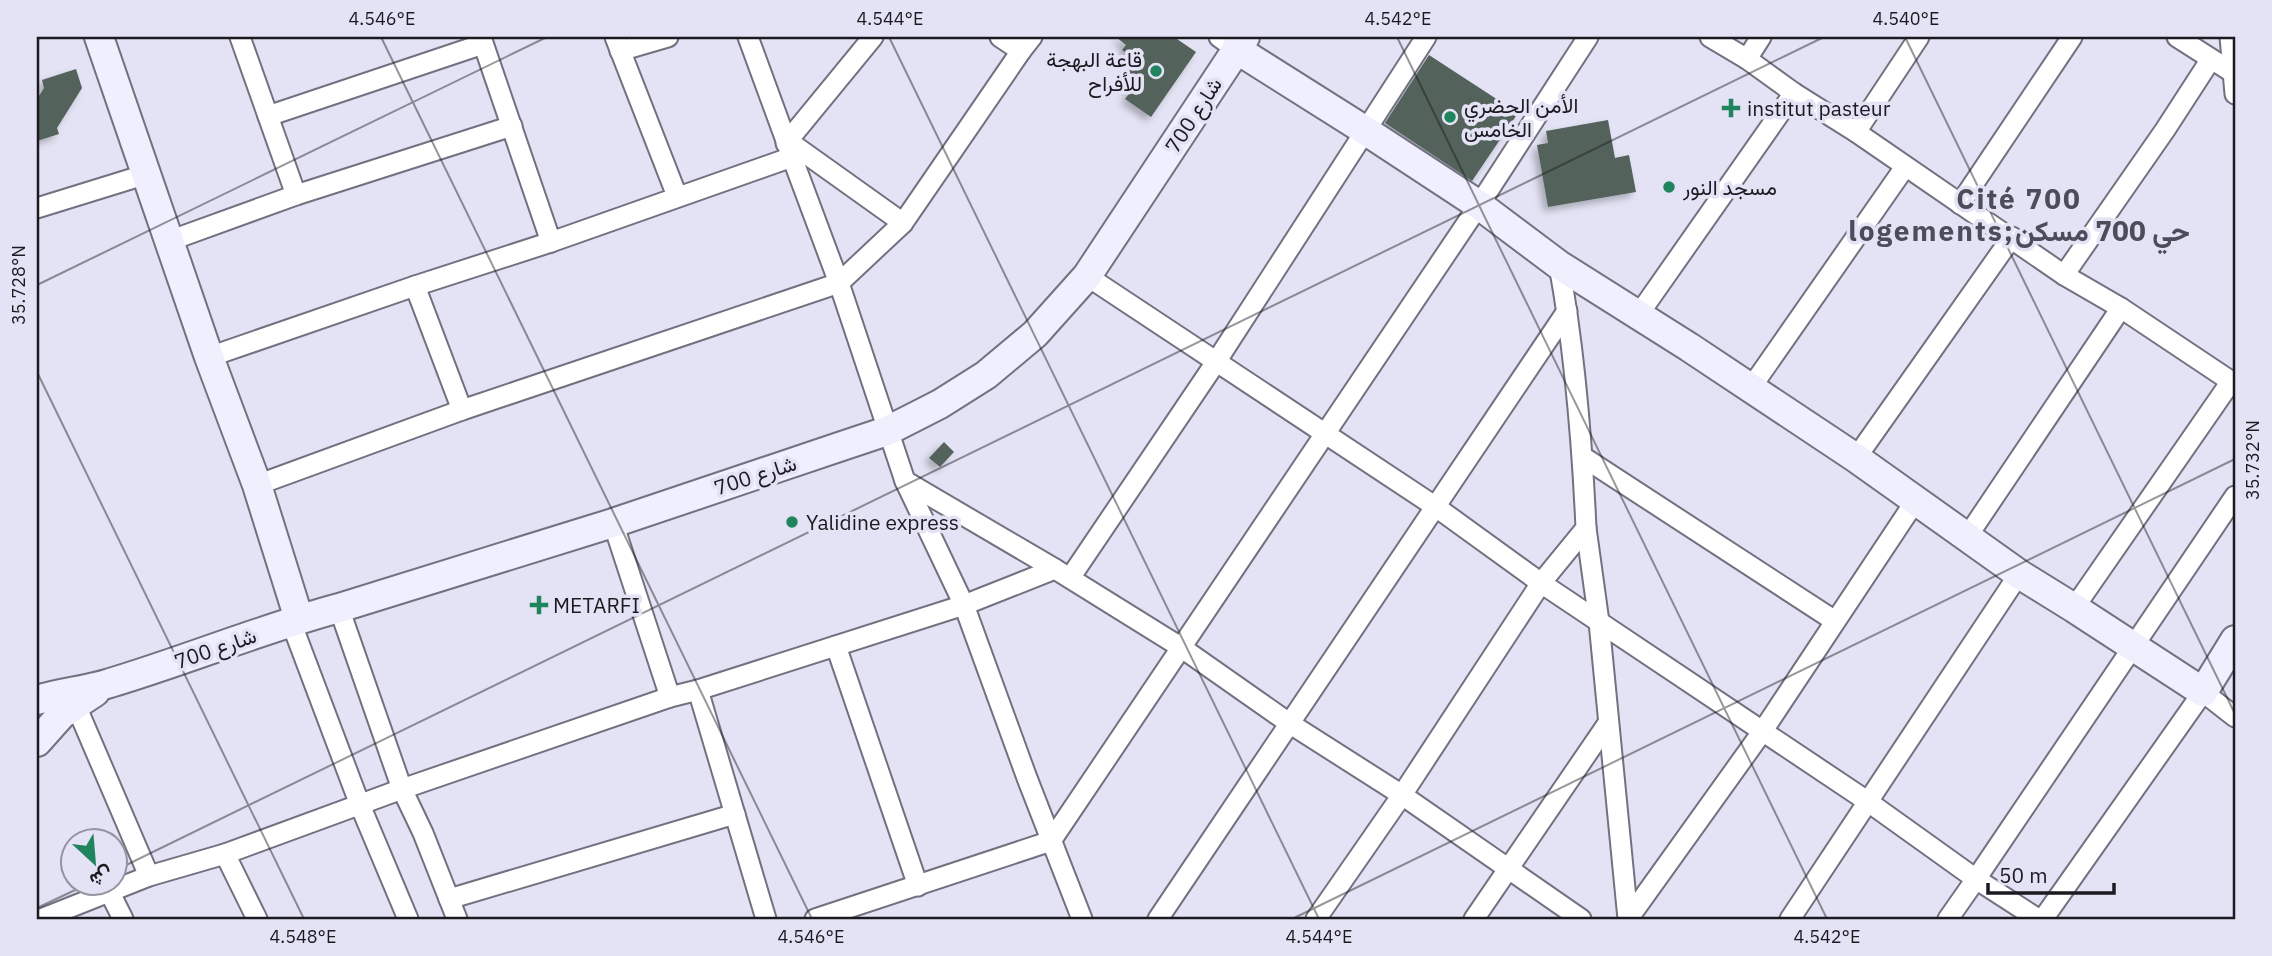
<svg xmlns="http://www.w3.org/2000/svg" width="2272" height="956" font-family="'IBM Plex Sans',Vazirmatn,sans-serif">
  <style>
    .building { fill: #52625a; filter: url(#shadow) }
    .lines { fill: none; stroke-linecap: round; stroke-linejoin: round }
    .street-casing { stroke: #717180; stroke-width: 23 }
    .secondary-casing { stroke: #717180; stroke-width: 32 }
    .street { stroke: #fff; stroke-width: 19 }
    .secondary { stroke: #f0effd; stroke-width: 28 }
    .ticks { fill: none; stroke: #1b1a20; stroke-width: 2; stroke-opacity: 0.45 }
    .poi-dot { fill: #20855f; stroke: #e4e3f5; stroke-width: 2.5 }
    .labels { text-anchor: middle; dominant-baseline: central; stroke-width: 7; stroke-linejoin: round; paint-order: stroke }
    .poi-label { font-size: 21px; fill: #1b1a20; stroke: #e4e3f5; text-anchor: start }
    .street-label { font-size: 21px; fill: #1b1a20; stroke: #e4e3f5 }
    .district-label { font-size: 28px; font-weight: bold; letter-spacing: 2px; fill: #4c4c5a; stroke: #e4e3f5 }
    .neatline { fill: none; stroke: #1b1a20; stroke-width: 2.5 }
    .ticks-label { font-size: 18px; text-anchor: middle; fill: #1b1a20 }
  </style>
  <defs>
    <filter id="shadow"><feDropShadow dx="-4.5" dy="4.5" stdDeviation="3.5" flood-color="#0004"/></filter>
  </defs>
  <rect width="100%" height="100%" fill="#e4e3f5"/>
  <g class="building">
    <polygon points="1116,37 1174,37 1196,52 1151,117 1125,99 1132,90 1121,83 1136,60 1122,50 1126,45"/>
    <polygon points="1429,55 1518,113 1472,181 1385,123"/>
    <polygon points="76,69 82,88 57,128 59,134 37,141 37,99 44,88 42,80"/>
    <polygon points="1608,120 1615,158 1629,155 1636,192 1548,207 1537,145 1548,143 1546,131"/>
    <polygon points="944,442 954,452 940,467 929,458"/>
  </g>
  <g class="lines">
    <defs>
      <g id="street">
        <polyline points="240,37 296,195"/>
        <polyline points="481,37 551,242 792,157 748,37"/>
        <polyline points="615,37 677,196"/>
        <polyline points="1000,37 1021,51 1032,37"/>
        <polyline points="1219,37 1236,49"/>
        <polyline points="1710,37 1747,59 1794,93 1856,132 2064,275 2121,308 2235,384"/>
        <polyline points="2177,37 2235,74"/>
        <polyline points="2230,37 2235,94"/>
        <polyline points="620,51 668,37"/>
        <polyline points="1747,59 1761,37"/>
        <polyline points="268,116 483,44"/>
        <polyline points="1856,132 1919,37"/>
        <polyline points="788,141 903,223"/>
        <polyline points="786,143 873,37"/>
        <polyline points="792,157 839,283 905,481 964,605 1027,778 1082,919"/>
        <polyline points="1960,204 2072,37"/>
        <polyline points="37,208 147,174"/>
        <polyline points="169,241 296,195 512,126"/>
        <polyline points="2064,275 2165,130 2211,59"/>
        <polyline points="1087,276 1436,507 1541,583 1867,801 1976,879 2235,496"/>
        <polyline points="415,286 462,410"/>
        <polyline points="1639,314 1794,93"/>
        <polyline points="209,357 415,286 551,242"/>
        <polyline points="1750,389 1905,167"/>
        <polyline points="1583,457 1835,621"/>
        <polyline points="1856,458 2012,237"/>
        <polyline points="905,481 1055,569"/>
        <polyline points="257,485 462,410 839,283 903,223 1021,51"/>
        <polyline points="613,523 670,697"/>
        <polyline points="1586,528 1599,622 1628,919"/>
        <polyline points="1967,537 2121,308"/>
        <polyline points="1070,578 1216,362 1426,37"/>
        <polyline points="339,608 402,789 423,833 457,919"/>
        <polyline points="2074,608 2230,383"/>
        <polyline points="291,622 360,805 408,919"/>
        <polyline points="836,646 918,886"/>
        <polyline points="698,690 766,919"/>
        <polyline points="71,694 149,876"/>
        <polyline points="225,854 257,919"/>
        <polyline points="110,893 123,919"/>
        <polyline points="449,899 735,814"/>
        <polyline points="41,919 149,876 225,854 402,789 670,697 698,690 964,605 1055,569 1182,648 1289,723 1402,795 1581,919"/>
        <polyline points="815,919 1051,841 1479,205 1588,37"/>
        <polyline points="1158,919 1567,311"/>
        <path d="M1316,919l86,-124 139,-212 45,-55c-4,-88 -11,-176 -27,-263"/>
        <polyline points="1474,919 1608,723"/>
        <polyline points="1628,919 1762,732 1916,500"/>
        <polyline points="1790,919 2019,574"/>
        <polyline points="1948,919 1976,879 2038,919"/>
        <polyline points="2043,919 2203,692 2235,717"/>
      </g>
      <g id="secondary">
        <polyline points="99,37 209,357 257,485 299,619"/>
        <polyline points="1236,49 1366,131 1479,205 1559,265 1689,347 1856,458 2019,574 2074,608 2203,692 2235,640"/>
        <path d="M37,700c24,-8 49,-9 73,-17 77,-23 151,-54 229,-75l274,-85 232,-78 42,-14 53,-27 46,-29 49,-41 52,-58 158,-239"/>
        <polyline points="37,742 62,714 95,692"/>
      </g>
    </defs>
    <use href="#street" class="street-casing"/>
    <use href="#secondary" class="secondary-casing"/>
    <use href="#street" class="street"/>
    <use href="#secondary" class="secondary"/>
  </g>
  <path class="ticks" d="M381,37l431,882M889,37l430,882M1397,37l430,882M1905,37l330,677M37,285l510,-248M37,372l267,547M116,870l1708,-833M37,908l53,-25M1292,919l943,-460"/>
  <g class="poi-dot">
    <circle cx="1156" cy="71" r="7"/>
    <path d="M1727.5 97.5h7v7h7v7h-7v7h-7v-7h-7v-7h7z"/>
    <circle cx="1450" cy="117" r="7"/>
    <circle cx="1669" cy="187" r="7"/>
    <circle cx="792" cy="522" r="7"/>
    <path d="M535.5 594.5h7v7h7v7h-7v7h-7v-7h-7v-7h7z"/>
  </g>
  <g class="labels">
    <g class="poi-label">
      <text x="1142" y="59" text-anchor="end">قاعة البهجة<tspan x="1142" dy="24">للأفراح</tspan></text>
      <text x="1464" y="105">الأمن الحضري<tspan x="1464" dy="24">الخامس</tspan></text>
      <text x="1747" y="108">institut pasteur</text>
      <text x="1683" y="187">مسجد النور</text>
      <text x="806" y="522">Yalidine express</text>
      <text x="553" y="605">METARFI</text>
    </g>
    <g class="street-label">
      <text transform="translate(1193 115) rotate(-57)">شارع 700</text>
      <text transform="translate(755 475) rotate(-18)">شارع 700</text>
      <text transform="translate(215 648) rotate(-19)">شارع 700</text>
    </g>
    <g class="district-label">
      <text x="2019" y="198">Cité 700<tspan x="2019" dy="32">logements;حي 700 مسكن</tspan></text>
    </g>
  </g>
  <rect width="2272" height="956" fill="none" stroke="#e4e3f5" stroke-width="77"/>
  <g transform="translate(94 862) rotate(154)"><circle r="33" fill="#e4e3f5" stroke="#9493a0" stroke-width="2"/>
  <path d="M0-5L12 26L0 18L-12 26Z" fill="#20855f"/>
  <text y="-10" font-size="19" font-weight="bold" text-anchor="middle" fill="#1b1a20">ش</text>
  </g>
  <path d="M1988 883v10h126v-10" fill="none" stroke="#1b1a20" stroke-width="3.5"/>
  <text x="1999" y="883" font-size="21" fill="#1b1a20" stroke="#e4e3f5" stroke-width="5" paint-order="stroke">50 m</text>
  <rect x="38" y="38" width="2196" height="880" class="neatline"/>
  <g class="ticks-label">
    <text x="382" y="25">4.546°E</text>
    <text x="890" y="25">4.544°E</text>
    <text x="1398" y="25">4.542°E</text>
    <text x="1906" y="25">4.540°E</text>
    <text transform="translate(19 285) rotate(-90)" y="6">35.728°N</text>
    <text transform="translate(2253 460) rotate(-90)" y="6">35.732°N</text>
    <text x="303" y="943">4.548°E</text>
    <text x="811" y="943">4.546°E</text>
    <text x="1319" y="943">4.544°E</text>
    <text x="1827" y="943">4.542°E</text>
  </g>
</svg>
